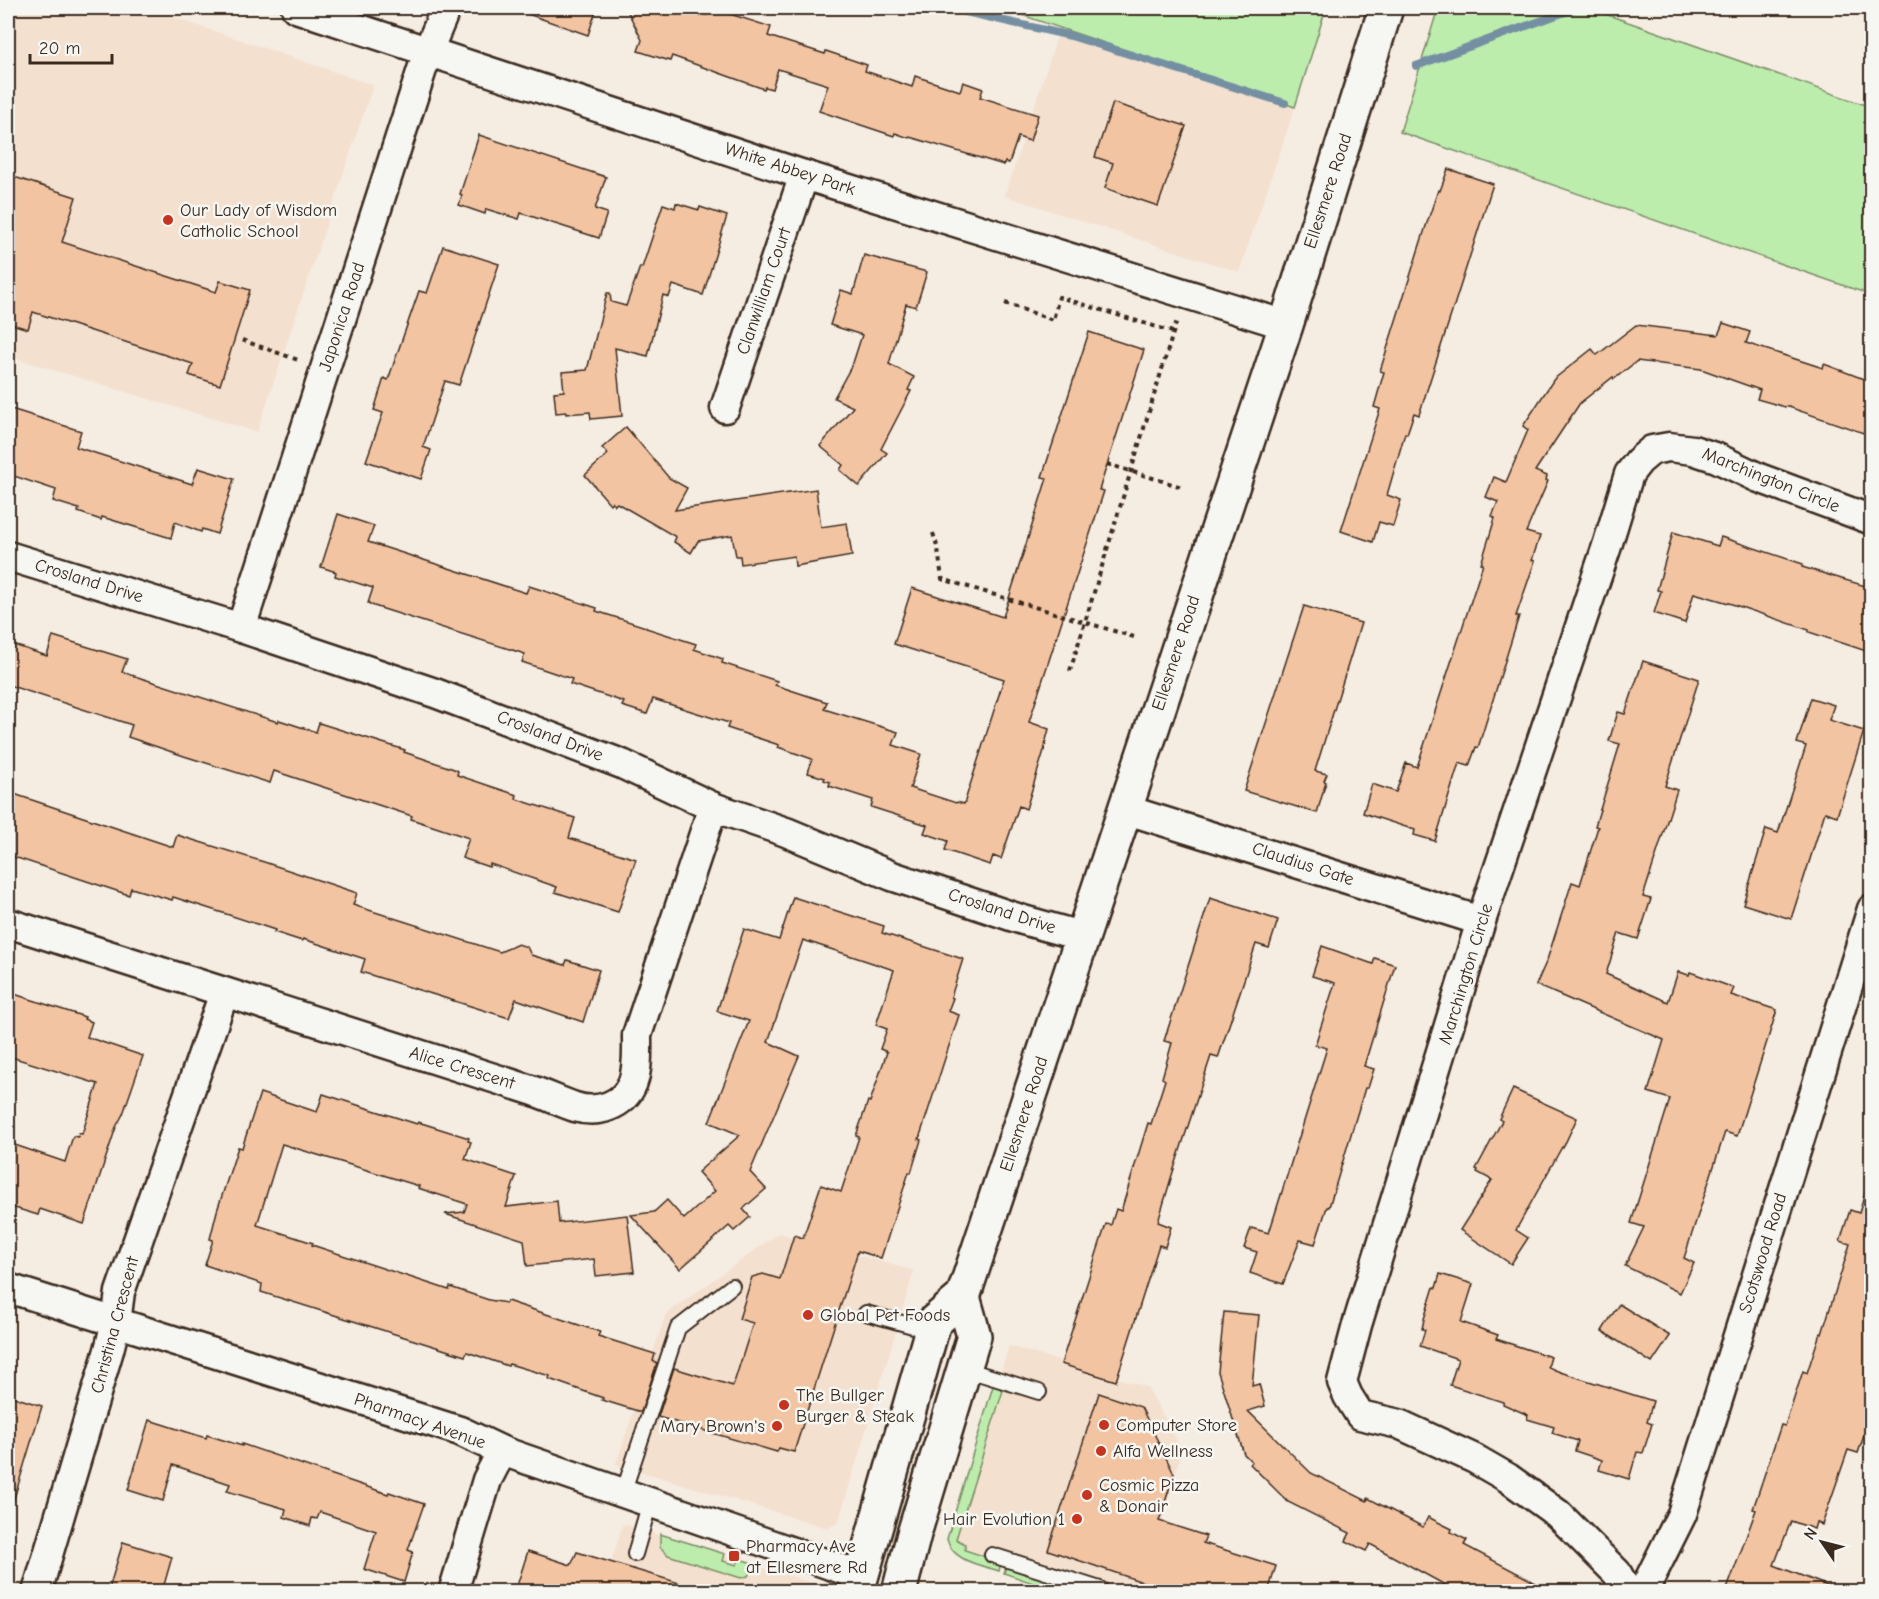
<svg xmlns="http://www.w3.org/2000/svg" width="1879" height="1599" font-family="'Comic Neue',sans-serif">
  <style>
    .built { fill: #f4e0cf }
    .green { fill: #bcedad; stroke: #7c8c66; stroke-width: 1.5 }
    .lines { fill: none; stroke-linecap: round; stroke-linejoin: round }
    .stream { stroke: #758fa2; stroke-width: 8 }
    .building { fill: #f3c4a2; stroke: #3b2a1e; stroke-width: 1.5 }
    .service-casing { stroke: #3b2a1e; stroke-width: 18 }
    .minor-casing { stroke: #3b2a1e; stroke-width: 33 }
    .secondary-casing { stroke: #3b2a1e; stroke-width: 38 }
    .path { stroke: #3b2a1e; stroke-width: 4; stroke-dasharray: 4.5 4.5; stroke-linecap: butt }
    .service { stroke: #f6f6f2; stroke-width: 14 }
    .minor { stroke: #f6f6f2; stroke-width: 28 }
    .secondary { stroke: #f6f6f2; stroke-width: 33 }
    .poi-dot { fill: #c8321e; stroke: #f6f6f2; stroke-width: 2 }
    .labels { text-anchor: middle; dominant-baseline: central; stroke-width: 5; stroke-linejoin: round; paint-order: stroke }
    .street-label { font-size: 18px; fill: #3b2a1e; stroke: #f6f6f2 }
    .poi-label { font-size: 18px; fill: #3b2a1e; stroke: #f6f6f2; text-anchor: start }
  </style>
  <rect width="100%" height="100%" fill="#f5ece2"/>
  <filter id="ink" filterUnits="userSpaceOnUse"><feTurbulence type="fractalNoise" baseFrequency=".0167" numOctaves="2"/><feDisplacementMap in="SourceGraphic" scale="12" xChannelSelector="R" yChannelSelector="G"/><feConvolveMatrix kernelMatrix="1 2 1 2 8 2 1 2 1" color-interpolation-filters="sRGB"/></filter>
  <g filter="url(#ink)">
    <g class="built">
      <polygon points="8,8 146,8 373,85 257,432 8,356"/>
      <polygon points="1060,28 1295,107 1239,272 1005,196"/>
      <polygon points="779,1233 914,1271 838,1523 828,1528 616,1464 666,1314"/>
      <polygon points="1009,1346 1147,1387 1182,1449 1143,1591 1083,1591 957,1556 950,1537"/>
      <polygon points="623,1524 815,1584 813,1592 602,1592"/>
    </g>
    <g class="green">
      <polygon points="1001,8 1326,8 1295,107"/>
      <polygon points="1438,8 1588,8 1871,107 1871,295 1400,132"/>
      <path d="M999,1382l6,2 -49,155 9,5v6l36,12 -2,9c-19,-6 -47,-10 -52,-32l46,-153z"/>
      <polygon points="660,1534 725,1554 723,1561 737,1565 739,1559 750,1562 750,1572 748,1576 741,1578 668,1555 660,1547"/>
      <polygon points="1007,1564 1082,1591 1056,1591 1004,1573"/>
    </g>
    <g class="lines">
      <g class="stream">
        <polyline points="948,8 1071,36 1285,103"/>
        <polyline points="1416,66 1576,8"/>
      </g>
    </g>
    <g class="building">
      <polygon points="519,8 597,8 588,35 519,11"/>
      <polygon points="626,8 684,8 706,15 709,8 711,8 771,27 768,36 825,54 826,51 867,65 865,71 912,87 915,76 960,91 963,82 983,89 980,97 1038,115 1030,141 1018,137 1009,163 1005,162 1004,165 910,137 909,138 895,133 894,136 819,111 828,85 778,69 772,89 765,87 764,89 672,56 670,61 638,51 642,40"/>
      <polygon points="1113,103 1186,126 1158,206 1105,188 1113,163 1095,157"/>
      <polygon points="479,135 606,177 595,209 607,213 599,238 521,213 519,219 486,209 485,214 459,205 462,195 460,194"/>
      <polygon points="1448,169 1493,184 1419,415 1414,413 1407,434 1405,433 1387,495 1401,500 1393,526 1379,522 1373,542 1341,531 1380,409 1374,407 1384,372 1380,371 1425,229 1438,190 1440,191"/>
      <polygon points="8,175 76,197 62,242 216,292 220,281 250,290 220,385 189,375 193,364 33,312 28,329 8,323"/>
      <polygon points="676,203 699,210 700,207 727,216 703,295 673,285 669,297 663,295 648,356 615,348 622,416 591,419 590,412 566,414 566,412 556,413 554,392 564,391 562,372 587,370 607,293 610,293 611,302 626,306 640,267 642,268 663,204 675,208"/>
      <polygon points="443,246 499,264 459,385 445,381 423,447 431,450 421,479 366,461 383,413 374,410 384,378 388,380 419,291 427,293"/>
      <polygon points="864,255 927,272 916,307 906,304 889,364 914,377 908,390 911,391 881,449 887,453 859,486 840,470 843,465 820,446 853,407 834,398 853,363 862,335 830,325 841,290 853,294"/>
      <polygon points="1723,323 1750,332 1746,343 1823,368 1824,364 1872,382 1872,436 1786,406 1785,407 1757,399 1760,390 1701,369 1637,361 1614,379 1613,377 1580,403 1535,471 1547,476 1546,480 1548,481 1526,532 1540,536 1532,560 1535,561 1516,616 1519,616 1478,748 1476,747 1469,766 1459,763 1435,841 1414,835 1415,830 1363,813 1372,784 1396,792 1406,763 1417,767 1483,564 1481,564 1495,518 1492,516 1498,502 1486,497 1494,477 1506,482 1528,430 1523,426 1554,379 1592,349 1597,355 1636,325 1718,335"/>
      <polygon points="1089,332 1144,350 1099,490 1104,491 1029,722 1049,729 1045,744 1046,744 1026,809 1019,806 1001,859 993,856 990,865 945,850 948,841 924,833 927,825 871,807 873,800 829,786 830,782 824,780 825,778 808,773 812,759 778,747 779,745 727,728 729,723 653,699 647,714 622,706 624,702 570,684 572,679 522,662 525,654 374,606 368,603 373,588 335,576 336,572 321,567 338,514 374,526 368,542 526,593 529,586 597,608 596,611 646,627 646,628 696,644 694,649 723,659 722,663 777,681 775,685 827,702 824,709 898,732 893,745 921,754 910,788 956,803 957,802 964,804 1004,679 894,644 912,588 1003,617 1047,478 1042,477"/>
      <polygon points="8,408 81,431 76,447 192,484 198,468 234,479 217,534 202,529 201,532 175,522 171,538 102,517 101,520 78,512 79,509 53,501 56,490 8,474"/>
      <polygon points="626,427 669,478 687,488 675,510 816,489 821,527 847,523 852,556 795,566 794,556 741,564 740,556 736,556 732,535 698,541 691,553 674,542 676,537 617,503 615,505 612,502 610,504 585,475 608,454 602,448"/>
      <polygon points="1673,532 1718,546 1721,537 1803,564 1802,567 1872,588 1872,653 1809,632 1809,630 1732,604 1694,593 1685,623 1654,613 1661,591 1657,590"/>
      <polygon points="1304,606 1361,623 1315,771 1327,774 1324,781 1326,782 1317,813 1244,791"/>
      <polygon points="53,636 127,659 122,672 278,722 279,720 316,732 319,723 405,750 404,752 454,769 458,771 457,775 517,795 516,799 575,818 569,838 636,859 618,912 555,892 557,887 490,864 489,867 462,858 469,838 411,819 412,816 274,771 270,783 184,756 128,737 132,725 8,685 8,643 47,656"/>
      <polygon points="1643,661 1699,679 1665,786 1677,790 1643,897 1651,899 1638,939 1619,933 1606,974 1668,1002 1678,972 1689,975 1690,972 1734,988 1731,995 1777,1010 1737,1136 1725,1132 1684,1258 1694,1263 1680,1293 1625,1266 1644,1227 1631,1223 1670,1099 1648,1092 1664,1040 1536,985 1547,960 1572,882 1580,885 1598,827 1595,826 1620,744 1609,741 1618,712 1625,714"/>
      <polygon points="1811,698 1834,705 1829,720 1864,731 1837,816 1825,812 1791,919 1743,904 1766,829 1778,833 1806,746 1797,743"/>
      <polygon points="8,792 173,847 177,835 264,862 357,893 353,905 500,952 518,944 527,947 531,955 565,965 567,960 599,970 583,1022 516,999 509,1018 361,972 365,959 303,939 302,941 274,932 275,930 223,913 173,897 172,900 131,888 129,895 8,855"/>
      <polygon points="793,897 884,926 882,933 963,959 951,997 953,998 948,1011 959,1015 919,1139 921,1140 911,1173 909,1172 881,1258 858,1251 794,1452 779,1448 777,1452 658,1417 674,1368 733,1386 753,1323 739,1319 752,1277 763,1274 780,1279 794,1235 803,1238 821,1185 841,1192 859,1137 856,1136 868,1101 870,1102 887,1052 880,1049 887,1029 876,1025 894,970 803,940 768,1042 799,1056 750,1172 766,1189 743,1209 750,1217 734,1231 729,1226 680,1269 631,1215 654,1212 667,1200 684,1219 715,1191 698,1172 740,1135 709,1122 749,1021 717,1011 744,929 779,940"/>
      <polygon points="1210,898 1278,920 1269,948 1256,944 1218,1058 1211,1056 1172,1175 1158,1222 1171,1227 1165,1247 1159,1245 1116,1381 1061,1364 1106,1224 1111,1225 1116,1209 1121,1211 1148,1123 1151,1124 1165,1080 1162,1078 1172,1043 1164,1041"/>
      <polygon points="1322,946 1373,964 1375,958 1395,965 1364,1066 1374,1069 1368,1088 1365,1088 1329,1207 1327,1207 1315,1244 1300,1240 1283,1284 1250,1273 1257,1252 1244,1248 1251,1228 1269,1233 1327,1048 1315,1045 1335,983 1312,976"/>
      <polygon points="8,992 85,1017 84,1019 92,1022 87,1037 143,1056 123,1114 116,1127 84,1224 40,1209 38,1215 8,1206 8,1159 12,1144 65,1162 73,1136 78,1137 79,1133 82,1134 98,1084 8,1056"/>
      <polygon points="1513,1089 1577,1118 1563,1148 1562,1147 1516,1230 1528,1238 1511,1264 1460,1230 1492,1180 1477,1172 1478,1170 1476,1169 1502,1121 1499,1119"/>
      <polygon points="260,1093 317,1112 323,1094 417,1124 418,1122 469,1138 468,1141 471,1142 465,1159 516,1176 506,1207 557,1201 559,1223 627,1215 634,1272 596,1276 594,1259 527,1266 524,1240 445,1214 464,1212 467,1204 418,1188 419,1186 282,1144 257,1225 313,1243 312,1245 449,1290 450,1287 489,1300 506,1303 507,1301 600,1332 598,1336 655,1354 653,1361 657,1363 641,1412 602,1400 603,1398 549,1379 550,1376 509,1364 508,1366 467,1352 465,1356 261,1292 262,1284 205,1265 213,1240 210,1239 217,1211 238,1147 242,1148"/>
      <polygon points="1866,1190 1872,1191 1872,1413 1858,1453 1848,1450 1822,1525 1816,1522 1814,1529 1791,1521 1774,1565 1838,1590 1837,1592 1726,1592 1756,1510 1753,1509 1781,1425 1785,1426 1803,1371 1807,1373 1820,1333 1822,1334 1850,1244 1840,1241 1850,1210 1859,1213"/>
      <polygon points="1440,1274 1473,1284 1461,1322 1498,1335 1496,1339 1551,1357 1548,1367 1560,1372 1653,1401 1647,1422 1652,1424 1643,1453 1637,1452 1629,1479 1599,1470 1602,1460 1575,1451 1578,1441 1552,1433 1554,1427 1527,1419 1528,1415 1503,1404 1503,1402 1450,1385 1458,1359 1420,1346 1425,1330 1422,1329 1424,1319 1434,1287 1436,1288"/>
      <polygon points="1619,1304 1670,1336 1652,1363 1602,1331"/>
      <polygon points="1224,1312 1259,1315 1252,1386 1259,1384 1265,1406 1248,1411 1311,1473 1367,1501 1368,1498 1423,1527 1428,1517 1452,1529 1451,1532 1467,1540 1464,1545 1553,1592 1458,1592 1370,1544 1366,1551 1346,1541 1350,1533 1288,1502 1250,1464 1252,1462 1244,1454 1218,1372"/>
      <polygon points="1099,1393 1141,1407 1174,1474 1159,1521 1206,1536 1203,1543 1276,1566 1268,1592 1172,1592 1048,1550"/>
      <polygon points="8,1395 42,1406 13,1502 8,1501"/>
      <polygon points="149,1420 206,1438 207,1435 242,1446 242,1444 388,1494 389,1492 424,1504 408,1550 413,1552 404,1582 364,1569 376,1531 320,1512 317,1519 312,1518 310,1526 284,1517 286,1509 227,1491 230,1484 173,1465 163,1501 128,1490"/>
      <polygon points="123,1542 172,1557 162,1592 108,1592"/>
      <polygon points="528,1551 571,1565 577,1552 689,1586 688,1592 515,1592"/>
    </g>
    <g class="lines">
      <defs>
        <g id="service">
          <polyline points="866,1313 931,1331"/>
          <polyline points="965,1369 1039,1392"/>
          <polyline points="623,1493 678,1328 732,1286"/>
          <polyline points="635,1554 650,1502"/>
          <polyline points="992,1555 1100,1589 1100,1592"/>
        </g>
        <g id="minor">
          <polyline points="296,8 804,175 1286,325"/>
          <polyline points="725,408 804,175"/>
          <polyline points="8,556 241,628 435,693 622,764 713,807 786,832 892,876 1023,920 1084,937"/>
          <polyline points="241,628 428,51 446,8"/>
          <polyline points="1124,809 1481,921"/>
          <path d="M8,923l523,167c15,5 29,12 44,17 22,7 49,-1 58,-25 5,-14 4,-32 4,-47l76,-228"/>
          <polyline points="8,1288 460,1431 502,1451 862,1576"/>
          <polyline points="37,1592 109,1350 116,1322 120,1292 224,993"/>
          <polyline points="453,1592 487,1480 502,1451"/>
          <polyline points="1627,1592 1617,1573 1558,1514 1508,1478 1475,1459 1399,1424 1360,1415 1348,1396 1342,1382 1357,1325 1481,921 1607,546 1629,474 1639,461 1652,450 1669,447 1693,450 1717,458 1759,478 1872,520"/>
          <polyline points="1643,1592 1682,1514 1872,909"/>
        </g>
        <g id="secondary">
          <polyline points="857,1592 934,1322 963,1297 1286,325 1386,8"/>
          <polyline points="899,1592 914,1534 974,1336 963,1297"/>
        </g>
      </defs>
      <use href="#service" class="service-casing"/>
      <use href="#minor" class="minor-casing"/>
      <use href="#secondary" class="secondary-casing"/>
      <g class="path">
        <polyline points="1005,303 1053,320 1059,297 1173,332"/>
        <polyline points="242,340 298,360"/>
        <polyline points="1107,464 1182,487"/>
        <polyline points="933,533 938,549 942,579 1134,637"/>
        <polyline points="1070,671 1177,320"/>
      </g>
      <use href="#service" class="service"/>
      <use href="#minor" class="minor"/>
      <use href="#secondary" class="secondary"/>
    </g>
  </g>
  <g class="poi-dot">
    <circle cx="168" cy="220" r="6"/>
    <circle cx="808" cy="1315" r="6"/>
    <circle cx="784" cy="1405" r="6"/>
    <circle cx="1104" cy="1425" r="6"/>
    <circle cx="777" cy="1426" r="6"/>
    <circle cx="1101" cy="1451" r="6"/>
    <circle cx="1087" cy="1495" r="6"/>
    <circle cx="1077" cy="1519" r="6"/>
    <rect x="728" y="1550" width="12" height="12" rx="3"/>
  </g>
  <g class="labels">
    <g class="street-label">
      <text transform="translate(790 169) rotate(18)">White Abbey Park</text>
      <text transform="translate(1328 191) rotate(-72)">Ellesmere Road</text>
      <text transform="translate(764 291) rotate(-71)">Clanwilliam Court</text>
      <text transform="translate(342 317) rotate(-72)">Japonica Road</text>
      <text transform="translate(1771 480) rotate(22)">Marchington Circle</text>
      <text transform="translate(89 581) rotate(17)">Crosland Drive</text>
      <text transform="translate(1176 653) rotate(-72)">Ellesmere Road</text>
      <text transform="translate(550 736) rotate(21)">Crosland Drive</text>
      <text transform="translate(1303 864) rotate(18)">Claudius Gate</text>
      <text transform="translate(1002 911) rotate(18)">Crosland Drive</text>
      <text transform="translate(1466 974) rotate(-73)">Marchington Circle</text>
      <text transform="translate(462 1068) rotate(17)">Alice Crescent</text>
      <text transform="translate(1024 1114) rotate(-72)">Ellesmere Road</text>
      <text transform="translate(1763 1253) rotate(-73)">Scotswood Road</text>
      <text transform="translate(115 1325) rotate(-75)">Christina Crescent</text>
      <text transform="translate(420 1421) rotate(19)">Pharmacy Avenue</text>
    </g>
    <g class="poi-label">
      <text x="180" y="210">Our Lady of Wisdom<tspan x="180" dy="21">Catholic School</tspan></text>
      <text x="820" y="1315">Global Pet Foods</text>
      <text x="796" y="1395">The Bullger<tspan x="796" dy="21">Burger &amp; Steak</tspan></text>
      <text x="1116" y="1425">Computer Store</text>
      <text x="765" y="1426" text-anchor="end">Mary Brown's</text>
      <text x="1113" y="1451">Alfa Wellness</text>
      <text x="1099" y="1485">Cosmic Pizza<tspan x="1099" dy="21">&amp; Donair</tspan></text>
      <text x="1065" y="1519" text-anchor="end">Hair Evolution 1</text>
      <text x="746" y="1546">Pharmacy Ave<tspan x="746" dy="21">at Ellesmere Rd</tspan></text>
    </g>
  </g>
  <rect width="1879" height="1599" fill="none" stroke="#f6f6f2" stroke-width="30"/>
  <rect x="15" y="15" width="1849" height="1569" fill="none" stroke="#3b2a1e" stroke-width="2" filter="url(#ink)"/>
  <g transform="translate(1822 1542) rotate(305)" stroke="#f6f6f2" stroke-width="4.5" paint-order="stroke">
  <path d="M0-4.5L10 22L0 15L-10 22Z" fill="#3b2a1e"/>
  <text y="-9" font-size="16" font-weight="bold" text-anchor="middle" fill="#3b2a1e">N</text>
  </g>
  <path d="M30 54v9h82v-9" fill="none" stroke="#3b2a1e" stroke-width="3"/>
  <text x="39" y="54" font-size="18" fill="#3b2a1e" stroke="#f6f6f2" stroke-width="4.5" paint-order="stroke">20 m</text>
</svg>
